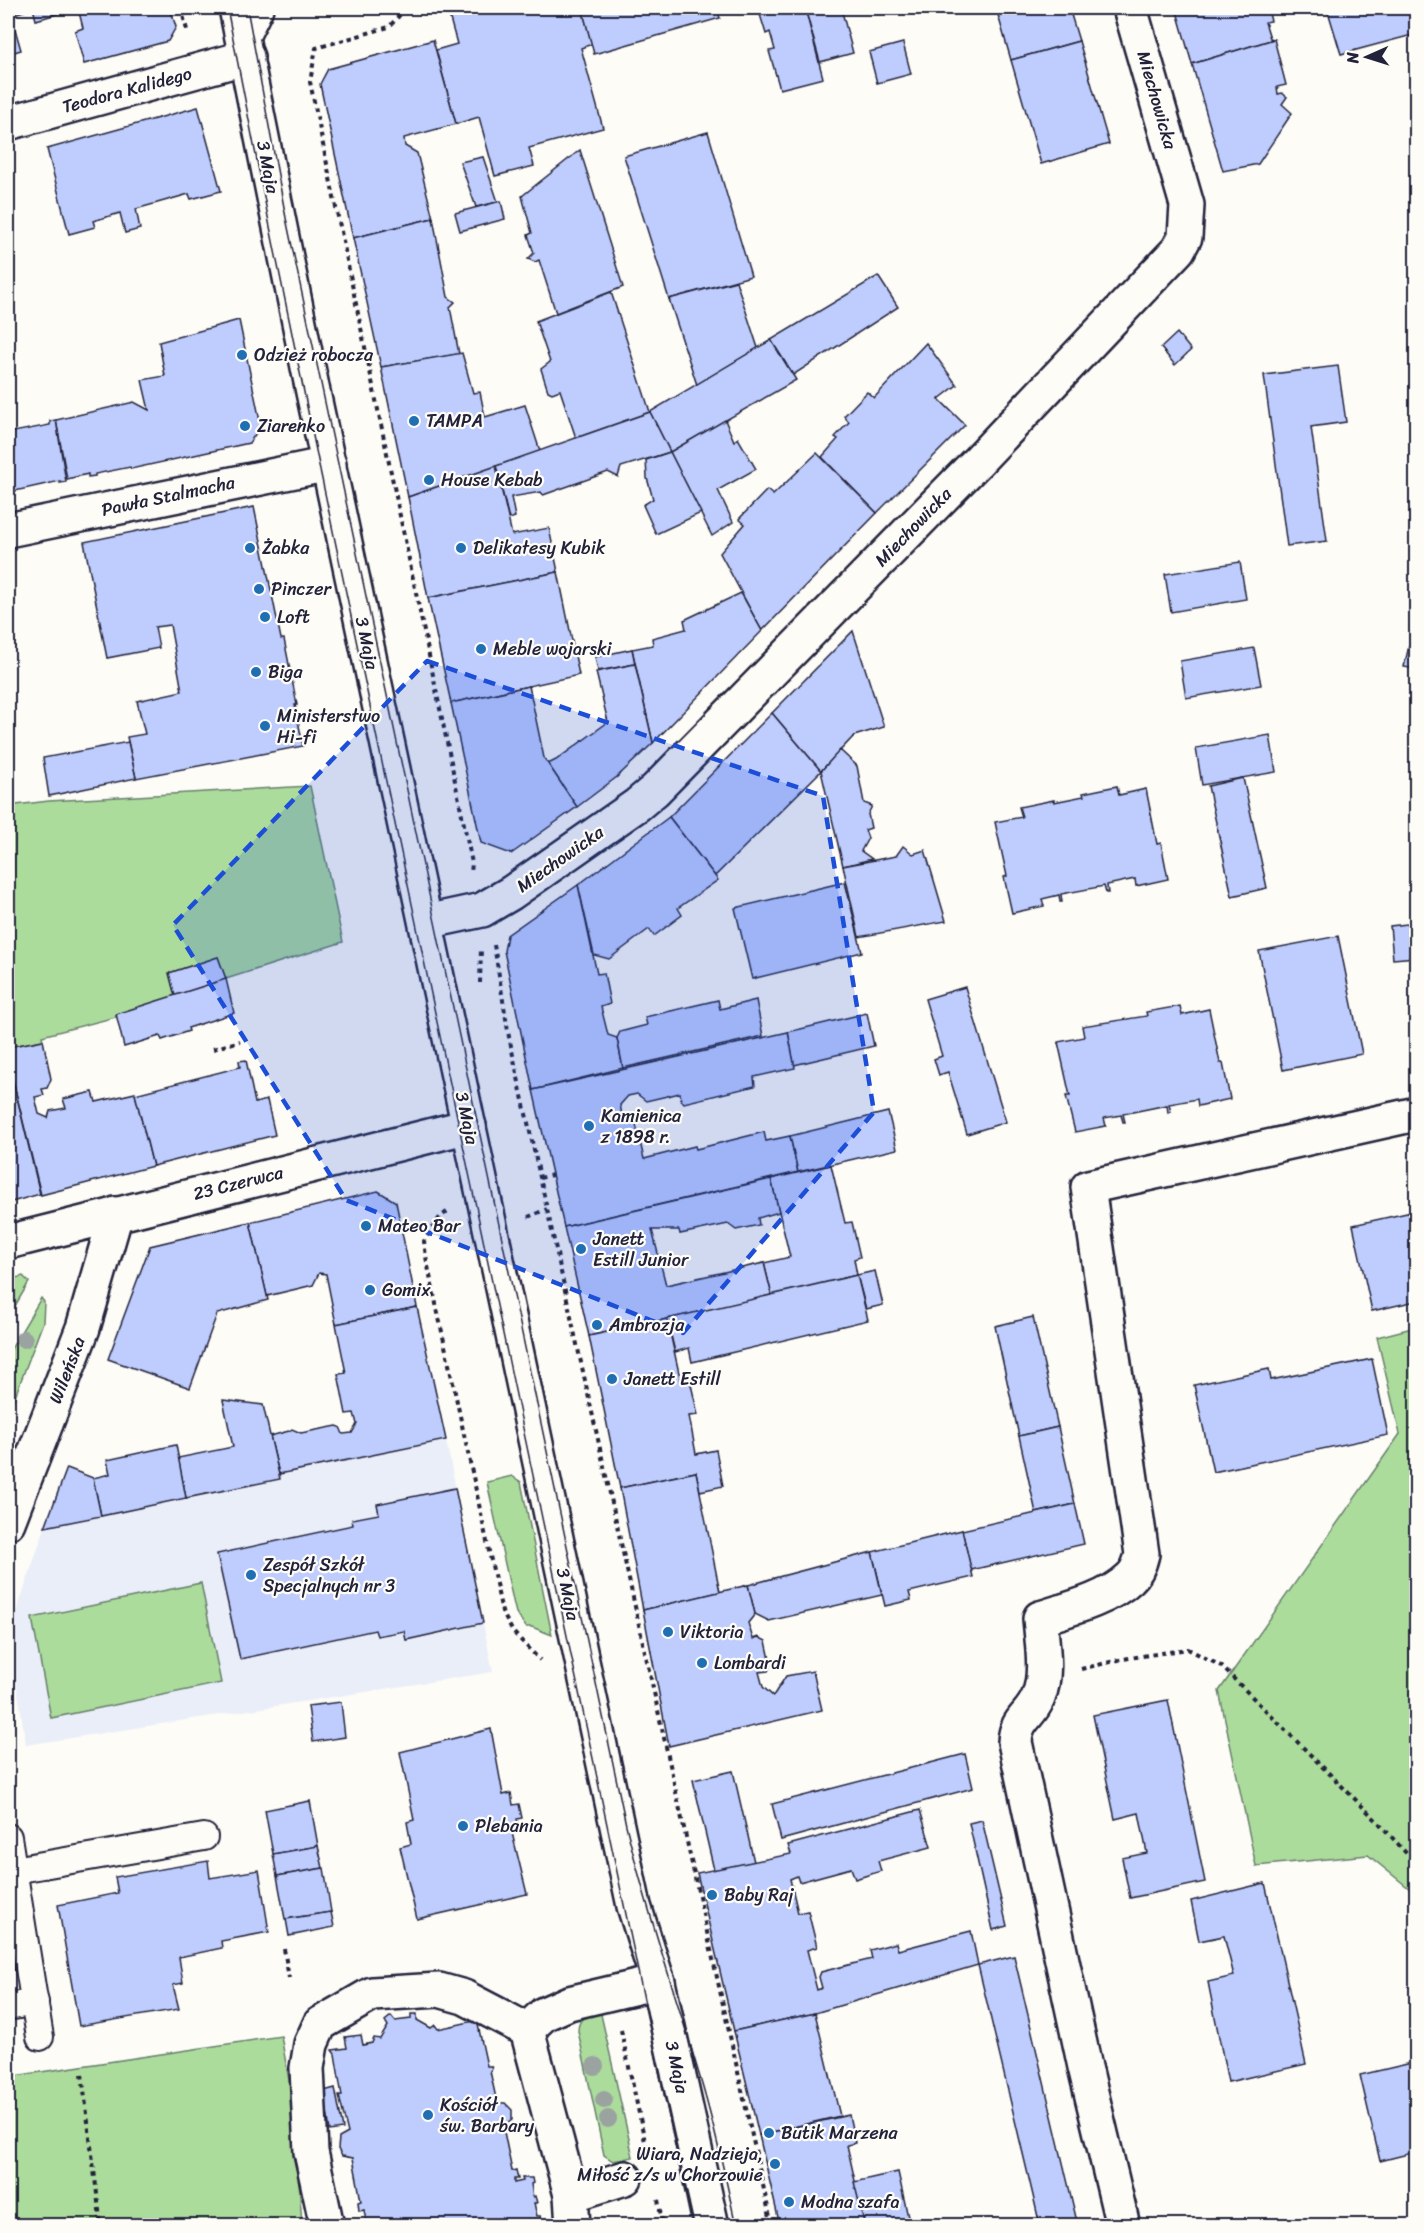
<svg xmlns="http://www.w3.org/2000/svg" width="1424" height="2233" font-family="Sriracha,sans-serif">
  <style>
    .built { fill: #eaeef9 }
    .green { fill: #acdc9c; stroke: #677f6c; stroke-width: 1.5 }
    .building { fill: #becdfe; stroke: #22223b; stroke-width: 1.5 }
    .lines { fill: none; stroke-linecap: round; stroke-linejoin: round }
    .lane-casing { stroke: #22223b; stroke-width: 30 }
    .street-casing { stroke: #22223b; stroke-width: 38 }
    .primary-casing { stroke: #22223b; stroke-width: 38 }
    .path { stroke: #22223b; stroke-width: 4; stroke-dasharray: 4.5 4.5; stroke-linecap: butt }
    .lane { stroke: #fdfcf7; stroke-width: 26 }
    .street { stroke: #fdfcf7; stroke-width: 33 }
    .primary { stroke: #fdfcf7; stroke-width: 33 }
    .tram { stroke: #22223b; stroke-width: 1.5 }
    .tree { fill: #9ba3a0 }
    .marked { fill: #1d4ed8; fill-opacity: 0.2; stroke: #1d4ed8; stroke-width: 4.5; stroke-dasharray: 12 8; stroke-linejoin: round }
    .poi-dot { fill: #1f6fb2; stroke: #fdfcf7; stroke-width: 2 }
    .labels { text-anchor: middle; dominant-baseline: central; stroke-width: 4.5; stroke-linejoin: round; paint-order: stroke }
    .street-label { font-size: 18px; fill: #22223b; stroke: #fdfcf7 }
    .poi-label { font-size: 18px; fill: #22223b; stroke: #fdfcf7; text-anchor: start }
  </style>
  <rect width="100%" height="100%" fill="#fdfcf7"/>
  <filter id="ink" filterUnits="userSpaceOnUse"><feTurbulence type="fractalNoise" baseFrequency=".0167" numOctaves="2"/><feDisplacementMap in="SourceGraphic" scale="12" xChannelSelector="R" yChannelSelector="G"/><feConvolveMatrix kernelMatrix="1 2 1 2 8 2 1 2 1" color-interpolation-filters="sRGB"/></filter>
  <g filter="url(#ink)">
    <polygon class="built" points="446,1440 493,1672 26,1745 9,1634 45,1527 280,1479 279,1474"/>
    <g class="green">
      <polygon points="310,786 343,942 226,979 218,957 169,973 175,996 116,1014 116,1017 42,1036 43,1040 8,1047 8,806 49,801"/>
      <polygon points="23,1276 29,1282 8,1318 8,1280"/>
      <polygon points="41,1298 44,1302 43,1322 8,1415 8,1354"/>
      <polygon points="1416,1327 1416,1894 1368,1855 1256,1866 1219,1691 1400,1434 1377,1337"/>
      <polygon points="512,1476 521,1482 552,1635 532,1627 526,1627 516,1613 514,1605 487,1482"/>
      <polygon points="201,1583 221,1683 51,1718 32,1618"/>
      <path d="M600,2010l33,147 -20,4 -9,-6 -26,-124c0,-14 10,-17 22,-21z"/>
      <polygon points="281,2036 294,2108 302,2225 8,2226 8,2077"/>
    </g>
    <g class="building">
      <polygon points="8,8 33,8 11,15 21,50 8,54"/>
      <polygon points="33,8 170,8 176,27 168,41 84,64 75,31 83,28 78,8 36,20"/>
      <polygon points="447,8 582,8 592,44 581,48 603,128 529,148 534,166 495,176 479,117 456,124 436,50 457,44"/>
      <polygon points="582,8 717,8 720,18 594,54"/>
      <polygon points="758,8 805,8 823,78 780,89 769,51 775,50 770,32 766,34"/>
      <polygon points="805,8 841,8 853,53 820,62"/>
      <polygon points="996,8 1069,8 1079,41 1011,60"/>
      <polygon points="1176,8 1262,8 1263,12 1268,10 1271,21 1265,22 1270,38 1274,39 1192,64"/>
      <polygon points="1327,8 1416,8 1416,34 1341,54"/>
      <polygon points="1274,39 1286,85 1277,87 1278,94 1282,93 1287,97 1282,104 1292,113 1258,164 1223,171 1192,64"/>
      <polygon points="433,40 456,124 404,138 405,146 417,153 433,218 353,238 320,84 328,69"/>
      <polygon points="1079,41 1109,144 1041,164 1011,60"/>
      <polygon points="903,43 911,74 877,83 869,52"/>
      <polygon points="198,107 221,191 191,199 189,194 136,209 140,229 125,233 120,213 93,221 95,227 69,234 47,149"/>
      <polygon points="708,132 751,276 669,299 624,156"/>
      <polygon points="580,150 623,287 556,313 539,260 535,262 528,259 534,253 528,235 532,233 522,196"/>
      <polygon points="483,157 498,202 476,207 460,162"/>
      <polygon points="501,201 505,219 460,231 455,213"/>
      <polygon points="433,218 448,297 455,302 450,307 459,354 381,367 353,238"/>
      <polygon points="878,276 898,307 793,375 771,340"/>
      <polygon points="736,281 758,348 697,385 669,299"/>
      <polygon points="611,292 650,412 576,438 560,390 552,393 548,391 541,369 550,362 536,321"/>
      <polygon points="239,320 261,426 249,443 131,469 130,467 95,474 95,476 88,477 88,474 67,479 56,420 134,402 149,410 142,380 165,376 159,342"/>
      <polygon points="1177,333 1191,350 1175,365 1161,348"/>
      <polygon points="771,340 796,380 670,452 650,412"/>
      <polygon points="926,343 957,385 939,399 965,425 877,513 822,457 838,439 835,437 849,422 844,416 867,392 874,398"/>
      <polygon points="462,353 473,393 480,392 485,417 525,405 540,451 408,497 381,367"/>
      <polygon points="1338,366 1346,422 1311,427 1327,541 1287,546 1264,375"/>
      <polygon points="650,412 670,452 621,467 618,477 608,472 543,495 541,492 511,497 515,517 509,519 496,466"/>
      <polygon points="56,420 66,482 60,483 60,481 10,492 10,494 8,495 8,433 50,425 50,421"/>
      <polygon points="725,420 734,441 738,438 756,469 718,490 733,522 712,536 670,452"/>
      <polygon points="670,452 701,513 656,534 643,505 653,499 647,478 646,460"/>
      <polygon points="817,453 877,513 762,631 720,553 745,524 739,519 767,490 773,495"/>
      <polygon points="496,466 512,535 549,528 558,572 428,598 408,497"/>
      <polygon points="254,507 281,639 284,639 297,705 295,705 303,746 136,778 127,737 145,734 137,701 182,691 170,625 155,627 159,648 107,658 84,542"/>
      <polygon points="1240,562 1246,599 1171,612 1165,574"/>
      <polygon points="558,572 579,675 451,703 428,598"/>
      <polygon points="741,593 762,631 653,743 632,649 653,645 652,638 686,629 684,620"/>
      <polygon points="853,631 884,727 854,736 821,771 772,713"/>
      <polygon points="1409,646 1416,648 1416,669 1404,667"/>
      <polygon points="1254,648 1261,685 1186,698 1180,661"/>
      <polygon points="632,649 635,664 598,671 595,657"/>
      <polygon points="635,664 653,743 617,777 577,807 548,764 556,760 608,722 596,672"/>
      <polygon points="529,686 544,758 577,807 511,854 481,843 451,703"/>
      <polygon points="772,713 821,771 715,876 669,817"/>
      <polygon points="1270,735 1276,772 1202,785 1196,748"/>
      <polygon points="128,742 136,778 49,796 43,758"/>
      <polygon points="840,750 857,766 864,803 872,806 868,814 871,828 865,830 868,838 861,851 872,859 843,866 821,771"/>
      <polygon points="1243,778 1267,888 1232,896 1208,786"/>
      <polygon points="1117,786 1119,795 1146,789 1157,844 1161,843 1168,879 1136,886 1135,879 1107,885 1108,893 1106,893 1104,886 1061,894 1062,902 1060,902 1059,895 1042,899 1044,906 1012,913 1004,877 1007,876 995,822 1022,817 1019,807 1054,800 1054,802 1084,796 1083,793"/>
      <polygon points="669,817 718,880 678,908 682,915 654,936 649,929 609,959 594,955 578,885"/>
      <polygon points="903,846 913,854 925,850 946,921 859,937 843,866 896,856"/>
      <polygon points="845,882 862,952 752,979 735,908"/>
      <polygon points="578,885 597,974 604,973 610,1004 601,1007 608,1035 617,1038 623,1068 533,1090 504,951 507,935"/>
      <polygon points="1416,923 1416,957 1393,959 1390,926"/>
      <polygon points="1338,936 1362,1054 1283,1070 1259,951"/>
      <polygon points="218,957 226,979 175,996 169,973"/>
      <polygon points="226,979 234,1013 188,1028 189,1031 162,1040 160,1036 124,1047 116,1014"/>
      <polygon points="965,987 1006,1122 967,1134 948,1072 939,1075 934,1059 942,1056 925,999"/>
      <polygon points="718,1000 720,1009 756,1000 763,1036 623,1068 617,1038 620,1032 647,1025 645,1017"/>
      <polygon points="1180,1006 1182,1015 1209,1009 1220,1063 1223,1063 1230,1099 1198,1106 1197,1099 1169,1104 1171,1112 1168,1113 1167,1105 1123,1114 1125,1122 1123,1122 1121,1115 1104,1118 1106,1126 1075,1132 1066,1096 1070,1096 1058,1042 1084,1037 1082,1026 1147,1016 1146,1012"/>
      <polygon points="867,1013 874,1046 794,1065 788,1032"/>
      <polygon points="788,1032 795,1068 754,1077 755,1086 684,1103 681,1100 680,1093 646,1101 637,1094 628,1096 620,1105 623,1119 632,1117 635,1120 644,1159 695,1146 696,1149 764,1132 766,1141 790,1136 798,1172 564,1227 533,1090"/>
      <polygon points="43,1040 51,1079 47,1088 42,1089 44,1095 35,1097 39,1114 48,1118 50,1111 66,1108 63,1099 93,1092 96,1102 135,1093 153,1166 41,1195 8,1060 8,1047"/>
      <polygon points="8,1060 40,1194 8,1203"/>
      <polygon points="246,1060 255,1103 267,1100 275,1135 153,1166 135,1094 240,1067 239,1061"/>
      <polygon points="888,1112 897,1149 798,1172 790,1136"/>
      <polygon points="831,1165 845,1223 852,1222 860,1257 854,1259 857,1275 772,1296 764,1263 790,1257 771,1179"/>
      <polygon points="771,1179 779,1212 758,1218 759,1225 736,1230 728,1224 680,1234 679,1230 652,1230 666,1285 764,1263 772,1296 589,1336 564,1227"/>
      <polygon points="378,1191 396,1202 417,1307 336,1324 326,1274 319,1273 313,1285 267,1296 250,1222"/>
      <polygon points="1416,1211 1416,1301 1372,1311 1353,1225"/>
      <polygon points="250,1222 268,1300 217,1314 190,1388 108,1359 150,1246"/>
      <polygon points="875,1271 883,1305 866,1309 857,1275"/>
      <polygon points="857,1275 868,1320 692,1362 689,1348 675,1352 667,1319"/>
      <polygon points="417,1307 446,1440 279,1474 270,1436 289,1431 292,1429 301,1433 337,1426 340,1427 343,1434 352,1433 357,1424 354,1413 346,1414 338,1374 346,1373 336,1324"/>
      <polygon points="1033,1317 1058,1427 1019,1436 995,1326"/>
      <polygon points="667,1319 681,1382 690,1380 698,1415 689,1416 696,1454 716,1450 723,1486 700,1491 696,1472 620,1488 589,1336"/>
      <polygon points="1372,1359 1388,1435 1213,1472 1194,1385 1269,1369 1271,1380"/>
      <polygon points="223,1400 263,1405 280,1479 186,1498 178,1458 233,1447"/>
      <polygon points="1058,1427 1075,1504 1036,1513 1019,1436"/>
      <polygon points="176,1445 186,1498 101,1516 93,1478 110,1474 107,1460"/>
      <polygon points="67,1468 93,1478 101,1516 45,1527"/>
      <polygon points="696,1472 720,1592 643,1610 620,1488"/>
      <polygon points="455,1488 483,1623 406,1640 404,1631 377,1636 375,1630 240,1659 217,1554 353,1525 352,1519 379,1514 377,1504"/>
      <polygon points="1075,1504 1084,1544 971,1570 962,1530"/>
      <polygon points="962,1530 973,1577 909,1592 911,1600 885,1606 872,1552"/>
      <polygon points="872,1552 882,1595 769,1621 755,1614 748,1585"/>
      <polygon points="748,1585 755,1614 748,1623 753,1639 758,1637 766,1641 771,1664 768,1671 759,1672 763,1687 773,1696 786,1676 813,1671 822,1710 669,1746 643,1610"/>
      <polygon points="1168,1700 1205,1882 1130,1898 1122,1858 1147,1853 1139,1813 1115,1819 1093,1715"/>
      <polygon points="341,1702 345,1737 313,1742 308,1706"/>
      <polygon points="491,1729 503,1795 511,1793 513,1805 519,1804 522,1818 517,1819 519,1831 512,1833 527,1894 417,1919 400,1847 411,1844 407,1822 414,1820 400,1752"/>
      <polygon points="965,1754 973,1788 781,1840 772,1804"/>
      <polygon points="733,1771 754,1862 714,1870 693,1780"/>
      <polygon points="310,1801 318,1846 273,1854 265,1810"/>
      <polygon points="920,1810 931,1847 878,1861 881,1871 855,1879 851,1868 799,1882 797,1876 790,1879 798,1913 808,1911 817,1947 807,1950 817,1990 822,1988 819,1977 821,1972 872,1959 870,1950 896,1943 898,1950 971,1931 978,1965 815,2013 734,2031 697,1873 791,1854 788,1845"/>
      <polygon points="982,1820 1007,1926 993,1930 969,1823"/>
      <polygon points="318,1846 323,1868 277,1876 273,1854"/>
      <polygon points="208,1861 210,1878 259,1870 269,1932 221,1941 222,1948 179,1957 183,1983 173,1985 179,2009 79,2026 58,1905 118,1893 115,1877"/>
      <polygon points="324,1868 331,1912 285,1919 277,1876"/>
      <polygon points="1265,1883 1306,2064 1228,2082 1208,1982 1234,1976 1224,1936 1199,1941 1191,1901"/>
      <polygon points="331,1912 334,1927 289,1936 286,1919"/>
      <polygon points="1014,1956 1078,2226 1040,2226 1035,2204 978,1965"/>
      <polygon points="815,2013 840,2116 759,2135 734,2031"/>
      <polygon points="411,2014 417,2014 417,2020 431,2028 435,2025 438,2029 474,2021 480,2024 478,2025 487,2066 491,2066 492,2069 490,2071 497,2103 505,2103 512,2110 512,2120 503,2127 512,2171 516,2170 518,2179 514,2179 514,2183 523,2181 522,2178 532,2178 533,2183 531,2184 533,2197 535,2196 537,2203 534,2203 537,2216 541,2216 539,2225 367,2226 364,2210 359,2211 358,2202 361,2201 353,2158 342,2156 338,2149 339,2138 348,2133 339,2096 342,2096 335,2054 332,2050 347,2048 345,2037 361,2035 363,2045 372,2043 374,2038 380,2039 388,2026 385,2021 391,2016 395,2021 411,2019"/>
      <polygon points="1416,2062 1416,2152 1380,2161 1360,2075"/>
      <polygon points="335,2088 343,2129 330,2131 324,2091"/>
      <polygon points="849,2115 855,2143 847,2145 865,2226 780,2226 759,2135"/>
      <polygon points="898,2172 910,2226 865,2226 854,2182"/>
    </g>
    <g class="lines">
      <defs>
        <g id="lane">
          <polyline points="8,1837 40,2037"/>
          <polyline points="14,1870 204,1837"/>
          <polyline points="8,2007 35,2002"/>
        </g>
        <g id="street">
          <polyline points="242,36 256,8"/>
          <polyline points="8,123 247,57"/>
          <polyline points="8,530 329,464"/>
          <polyline points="426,922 482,910 511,893 637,805 655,790 979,460 1178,250 1185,237 1187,205 1130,8"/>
          <polyline points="8,1242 469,1126"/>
          <polyline points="8,1522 83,1328 116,1214"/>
          <polyline points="527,2030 544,2014 569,2003 658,1982"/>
          <polyline points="571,2195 625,2178"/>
          <polyline points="327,2226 311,2152 307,2068 311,2044 320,2024 372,1994 439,1990 464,1997 527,2030 571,2195 573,2226"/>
          <path d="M1123,2226l-38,-159 -70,-325c1,-23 15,-25 23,-44 10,-23 4,-55 2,-80 29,-9 67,-18 90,-40 7,-6 10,-15 12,-24l-54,-367 328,-73"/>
        </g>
        <polyline id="primary" points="236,8 313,392 634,1906 658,1982 712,2226"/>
      </defs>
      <use href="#lane" class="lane-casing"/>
      <use href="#street" class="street-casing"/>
      <use href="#primary" class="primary-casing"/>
      <g class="path">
        <polyline points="181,8 187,30"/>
        <polyline points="406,8 389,27 316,48 310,82 472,863 471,873"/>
        <polyline points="494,945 509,1037 772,2226"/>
        <polyline points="480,983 481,948"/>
        <polyline points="213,1049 240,1041"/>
        <polyline points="540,1178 552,1175"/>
        <polyline points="447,1212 440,1217 424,1241 426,1257 502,1612 513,1632 540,1660"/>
        <polyline points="528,1217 547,1209"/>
        <polyline points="1081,1669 1123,1659 1188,1649 1221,1666 1379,1823 1416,1864"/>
        <polyline points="284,1949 289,1978"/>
        <polyline points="621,2030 646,2146"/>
        <polyline points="82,2074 101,2226"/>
        <polyline points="658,2200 663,2226"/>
      </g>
      <use href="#lane" class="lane"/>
      <use href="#street" class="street"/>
      <use href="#primary" class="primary"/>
      <g class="tram">
        <polyline points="227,8 269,222 319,465 692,2226"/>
        <path d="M247,8l39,210 340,1607c21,89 52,175 77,263 13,45 23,91 33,138"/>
      </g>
    </g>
    <g class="tree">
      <circle cx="24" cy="1339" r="9"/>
      <circle cx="595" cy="2066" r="9"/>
      <circle cx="604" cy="2100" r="9"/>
      <circle cx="608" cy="2119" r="9"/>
    </g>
  </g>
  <path class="marked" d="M427,661l396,135 51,316 -191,221 -337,-133 -173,-275z"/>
  <g class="poi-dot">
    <circle cx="242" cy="355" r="6"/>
    <circle cx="414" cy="421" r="6"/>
    <circle cx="245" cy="426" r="6"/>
    <circle cx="429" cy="480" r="6"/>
    <circle cx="250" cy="548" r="6"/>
    <circle cx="461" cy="548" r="6"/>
    <circle cx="259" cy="589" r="6"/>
    <circle cx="265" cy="617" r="6"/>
    <circle cx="481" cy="649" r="6"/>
    <circle cx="256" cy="672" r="6"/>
    <circle cx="265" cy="726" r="6"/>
    <circle cx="589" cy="1126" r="6"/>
    <circle cx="366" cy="1226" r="6"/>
    <circle cx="581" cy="1249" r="6"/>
    <circle cx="370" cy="1290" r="6"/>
    <circle cx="597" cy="1325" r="6"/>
    <circle cx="612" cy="1379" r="6"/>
    <circle cx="251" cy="1575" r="6"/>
    <circle cx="668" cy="1632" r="6"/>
    <circle cx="702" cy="1663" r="6"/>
    <circle cx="463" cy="1826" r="6"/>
    <circle cx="712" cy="1895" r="6"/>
    <circle cx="428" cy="2115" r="6"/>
    <circle cx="769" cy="2133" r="6"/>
    <circle cx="775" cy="2164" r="6"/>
    <circle cx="789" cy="2202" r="6"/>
  </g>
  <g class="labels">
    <g class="street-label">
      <text transform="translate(127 90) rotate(-15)">Teodora Kalidego</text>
      <text transform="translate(1157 100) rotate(74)">Miechowicka</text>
      <text transform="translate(268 167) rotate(79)">3 Maja</text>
      <text transform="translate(168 496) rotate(-12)">Pawła Stalmacha</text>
      <text transform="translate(913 527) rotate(-46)">Miechowicka</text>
      <text transform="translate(367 643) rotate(78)">3 Maja</text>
      <text transform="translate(560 859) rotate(-35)">Miechowicka</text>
      <text transform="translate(467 1118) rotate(78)">3 Maja</text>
      <text transform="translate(238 1183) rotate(-14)">23 Czerwca</text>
      <text transform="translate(67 1370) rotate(-69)">Wileńska</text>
      <text transform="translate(568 1594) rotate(78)">3 Maja</text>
      <text transform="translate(677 2067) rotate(78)">3 Maja</text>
    </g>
    <g class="poi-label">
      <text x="254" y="355">Odzież robocza</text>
      <text x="426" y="421">TAMPA</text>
      <text x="257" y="426">Ziarenko</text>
      <text x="441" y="480">House Kebab</text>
      <text x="262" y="548">Żabka</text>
      <text x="473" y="548">Delikatesy Kubik</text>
      <text x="271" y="589">Pinczer</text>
      <text x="277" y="617">Loft</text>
      <text x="493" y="649">Meble wojarski</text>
      <text x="268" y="672">Biga</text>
      <text x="277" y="716">Ministerstwo<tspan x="277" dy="21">Hi-fi</tspan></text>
      <text x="601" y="1116">Kamienica<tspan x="601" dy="21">z 1898 r.</tspan></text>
      <text x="378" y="1226">Mateo Bar</text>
      <text x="593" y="1239">Janett<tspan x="593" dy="21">Estill Junior</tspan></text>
      <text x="382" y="1290">Gomix</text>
      <text x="609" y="1325">Ambrozja</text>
      <text x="624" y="1379">Janett Estill</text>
      <text x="263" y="1565">Zespół Szkół<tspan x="263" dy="21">Specjalnych nr 3</tspan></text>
      <text x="680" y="1632">Viktoria</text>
      <text x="714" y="1663">Lombardi</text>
      <text x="475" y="1826">Plebania</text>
      <text x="724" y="1895">Baby Raj</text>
      <text x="440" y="2105">Kościół<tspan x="440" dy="21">św. Barbary</tspan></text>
      <text x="781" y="2133">Butik Marzena</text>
      <text x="763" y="2154" text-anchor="end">Wiara, Nadzieja,<tspan x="763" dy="21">Miłość z/s w Chorzowie</tspan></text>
      <text x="801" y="2202">Modna szafa</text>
    </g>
  </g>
  <rect width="1424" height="2233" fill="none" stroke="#fdfcf7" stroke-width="30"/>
  <rect x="15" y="15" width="1394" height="2203" fill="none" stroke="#22223b" stroke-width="2" filter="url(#ink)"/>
  <g transform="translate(1367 57) rotate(267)" stroke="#fdfcf7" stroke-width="4.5" paint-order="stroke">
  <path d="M0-4.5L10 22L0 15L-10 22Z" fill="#22223b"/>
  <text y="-9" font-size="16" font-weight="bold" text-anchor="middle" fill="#22223b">N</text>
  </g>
</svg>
